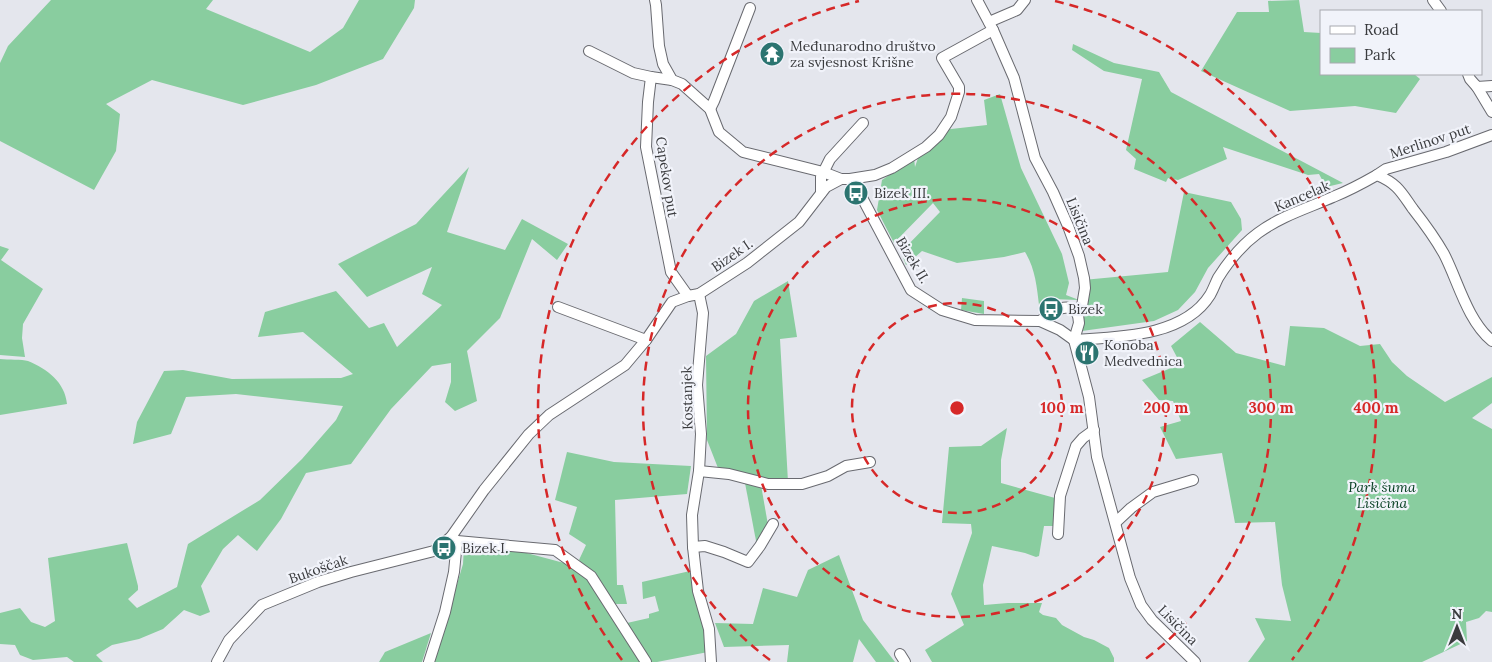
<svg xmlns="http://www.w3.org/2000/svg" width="1492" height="662" font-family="Lora,serif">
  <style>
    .green { fill: #89cd9f }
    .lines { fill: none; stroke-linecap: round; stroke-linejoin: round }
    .minor-casing { stroke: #696a70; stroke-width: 12 }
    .minor { stroke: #fff; stroke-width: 10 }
    .ring { fill: none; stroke: #d62828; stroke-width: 2.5; stroke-dasharray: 9 6 }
    .labels { text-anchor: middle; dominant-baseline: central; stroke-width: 4.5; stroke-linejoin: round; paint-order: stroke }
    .poi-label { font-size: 14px; fill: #3a3b3e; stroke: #f1f3fa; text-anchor: start }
    .street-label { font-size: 14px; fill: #3a3b3e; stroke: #f1f3fa }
    .park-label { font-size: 14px; font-style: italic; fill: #033d1f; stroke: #f1f3fa }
    .centre { fill: #d62828; stroke: #f1f3fa; stroke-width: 2.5 }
    .ring-label { font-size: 15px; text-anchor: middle; font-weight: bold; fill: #d62828; stroke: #f1f3fa; stroke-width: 4.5; stroke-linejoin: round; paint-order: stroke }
  </style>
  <rect width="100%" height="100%" fill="#e4e6ed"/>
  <g class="green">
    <polygon points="51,0 213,0 206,9 310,52 343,28 359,0 415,0 414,8 383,59 316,85 243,105 152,80 106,104 120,114 116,151 94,190 0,141 0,63 8,46"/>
    <polygon points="1299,0 1304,32 1321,33 1321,74 1414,74 1420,79 1396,113 1355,106 1290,111 1201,71 1237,12 1269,12 1268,1"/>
    <polygon points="1073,44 1114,63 1159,72 1171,92 1343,183 1326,187 1319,174 1308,175 1223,147 1227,159 1178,180 1168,178 1166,182 1134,169 1136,159 1126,150 1142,79 1104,71 1072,50"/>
    <path d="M1000,94l21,74 41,86 7,29 -3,12 13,5 -28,-1 -12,6c-2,-18 -4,-37 -14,-53l-21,5 -47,6 -35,-12 -16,14 -5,-13 39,-40 -7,-9 -39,40 -17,-33 5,-30 32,-22 1,9 6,-18 21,-19 45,-5 -3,-25z"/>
    <polygon points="469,167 447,232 505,250 522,219 568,244 557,260 532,239 500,318 467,351 477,401 455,411 445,402 451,382 451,363 432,366 391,409 351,464 306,473 281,519 257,551 238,535 223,549 201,586 210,612 200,616 184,610 163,629 139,639 112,645 96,655 103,662 74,662 67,657 33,660 20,655 15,645 0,644 0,613 20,608 31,622 45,627 55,621 48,558 127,543 138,586 138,590 128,599 137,608 177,587 188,544 260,500 302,459 336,420 343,406 236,394 186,397 171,434 133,444 137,422 164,371 183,370 232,379 341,378 353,374 303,332 258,337 265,312 336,291 369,328 384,323 397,347 442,305 422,294 432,267 367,297 338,264 416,224"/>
    <polygon points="1184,192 1231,202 1241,219 1242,230 1208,268 1195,292 1178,310 1154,321 1082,331 1083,280 1168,272"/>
    <polygon points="0,246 9,249 1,260 43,289 23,324 22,338 25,357 0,355"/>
    <polygon points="788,281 797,337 780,339 788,482 766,481 718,468 707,440 706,356 736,334 754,301"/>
    <polygon points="962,298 984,301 984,314 961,310"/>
    <polygon points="1200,322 1236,353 1285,366 1290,326 1324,328 1360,346 1380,344 1392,362 1407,376 1445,402 1492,377 1492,403 1472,418 1492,429 1492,612 1486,611 1479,618 1466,622 1467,641 1422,662 1248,662 1265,639 1255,618 1291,621 1282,585 1275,522 1235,523 1222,453 1176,459 1160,427 1181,421 1173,401 1159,400 1142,380 1171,368 1179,361 1171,346"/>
    <path d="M0,359c8,1 22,0 28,2 19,8 37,21 39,43l-67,11z"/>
    <polygon points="1007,428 1001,460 1001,483 1055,498 1057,526 1044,526 1039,556 1036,557 1025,553 992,546 983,585 984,605 1008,603 1042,603 1039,612 1043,615 1056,618 1062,625 1084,637 1094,640 1109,648 1114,658 1114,662 932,662 925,650 964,625 951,594 972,533 971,524 942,523 949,447 981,446"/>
    <polygon points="567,452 614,462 691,466 687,494 615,500 617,585 623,585 627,604 614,604 593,575 579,560 586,545 569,534 577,507 555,500"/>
    <polygon points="745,483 761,485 768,525 757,546"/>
    <polygon points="464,546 508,548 564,563 586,577 640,662 434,662 463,564"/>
    <polygon points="839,555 863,620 895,662 876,662 859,639 853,662 787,662 789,645 724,647 715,623 753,624 763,588 797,597 808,570"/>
    <polygon points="690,571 706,629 708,652 657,662 650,662 627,623 649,618 649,614 659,611 655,596 643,599 642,582"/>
    <polygon points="431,633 422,662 379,662 385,652"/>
  </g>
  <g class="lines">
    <defs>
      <g id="minor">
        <polyline points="655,0 656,5 659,46 663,64 672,80 682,84 710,109 719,132 743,152 823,172 841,179 850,179 858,190 911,290 942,310 975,320 1040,321 1060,330 1074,340"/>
        <polyline points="1433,0 1441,11"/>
        <polyline points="989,22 1017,10 1025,0"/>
        <polyline points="993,30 1014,78 1035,158 1053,192 1068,226 1079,256 1084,278 1085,288 1082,306 1078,315 1079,323 1074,340 1089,397 1097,457 1130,578 1141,605 1152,620 1195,662"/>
        <polyline points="589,51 633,73 651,77"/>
        <polyline points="1468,74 1470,79 1477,87 1492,86"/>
        <polyline points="672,80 651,77 648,102 646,147 671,272 688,296"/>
        <polyline points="1477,87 1492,112"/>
        <polyline points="710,109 714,101 750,8"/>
        <polyline points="1377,175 1386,169 1446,152 1492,135"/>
        <polyline points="850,179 875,175 892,168 926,147 939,135 951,117 959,92 959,87 942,58 993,30 977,0"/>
        <polyline points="821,193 821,177 830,159 863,123"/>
        <polyline points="699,294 703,313 697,385 701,434 699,471 692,515 693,547 698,591 709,629 711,662"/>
        <polyline points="558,307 646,340"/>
        <path d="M1040,321c11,-8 28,-22 38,-6"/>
        <path d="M1074,340c44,-3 110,-3 136,-45 3,-5 5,-11 8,-17 10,-16 25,-34 40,-45 23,-17 50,-25 75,-36 15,-6 30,-14 44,-22 21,9 24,17 36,34 11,14 22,29 31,45 14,27 23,66 48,87"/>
        <polyline points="699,471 729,474 768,484 802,484 828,476 846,466 870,462"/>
        <polyline points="1116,522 1131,508 1153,492 1193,480"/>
        <polyline points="1058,534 1060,496 1076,446 1083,438 1094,430"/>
        <polyline points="451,537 457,541 555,550 591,576 646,662"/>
        <polyline points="693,547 705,546 724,552 748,562 760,546 773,524"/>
        <polyline points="900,654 905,662"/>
        <polyline points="217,662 229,640 262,605 318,582 351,572 434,551 451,537 484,490 529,434 549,415 625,365 646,340 672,302 688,296 699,294 747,263 799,222 826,187 841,179"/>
        <polyline points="429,662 445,612 454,572 457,541"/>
      </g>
    </defs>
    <use href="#minor" class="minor-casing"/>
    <use href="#minor" class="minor"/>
  </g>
  <g class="ring">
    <circle cx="957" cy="408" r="105"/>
    <circle cx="957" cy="408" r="209"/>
    <path d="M770 660A314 314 0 1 1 1144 660"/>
    <path d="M622 660A419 419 0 0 1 859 1M1055 1A419 419 0 0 1 1292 660"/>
  </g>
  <defs>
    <symbol id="temple-disc" viewBox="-11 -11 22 22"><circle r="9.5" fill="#2b7470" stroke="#f1f3fa"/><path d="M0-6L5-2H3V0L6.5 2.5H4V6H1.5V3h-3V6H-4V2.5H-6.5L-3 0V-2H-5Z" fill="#fff"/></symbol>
    <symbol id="bus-disc" viewBox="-11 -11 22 22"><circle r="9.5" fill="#2b7470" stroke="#f1f3fa"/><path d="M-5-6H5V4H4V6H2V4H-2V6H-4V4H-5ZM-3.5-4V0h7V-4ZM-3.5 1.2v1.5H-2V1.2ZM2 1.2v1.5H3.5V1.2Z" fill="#fff"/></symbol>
    <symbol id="restaurant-disc" viewBox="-11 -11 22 22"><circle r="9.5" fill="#2b7470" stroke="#f1f3fa"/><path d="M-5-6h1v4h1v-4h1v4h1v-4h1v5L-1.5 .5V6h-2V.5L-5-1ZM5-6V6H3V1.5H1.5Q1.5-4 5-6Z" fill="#fff"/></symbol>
  </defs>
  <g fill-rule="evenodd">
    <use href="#temple-disc" x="758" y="40" width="28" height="28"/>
    <use href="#bus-disc" x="842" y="179" width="28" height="28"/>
    <use href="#bus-disc" x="1037" y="295" width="28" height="28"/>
    <use href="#restaurant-disc" x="1073" y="339" width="28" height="28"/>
    <use href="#bus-disc" x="430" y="534" width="28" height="28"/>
  </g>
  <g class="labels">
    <g class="poi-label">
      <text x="790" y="46">Međunarodno društvo<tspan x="790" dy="16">za svjesnost Krišne</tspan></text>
      <text x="874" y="193">Bizek III.</text>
      <text x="1068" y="309">Bizek</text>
      <text x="1104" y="345">Konoba<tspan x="1104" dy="16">Medvednica</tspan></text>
      <text x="462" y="548">Bizek I.</text>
    </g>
    <g class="street-label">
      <text transform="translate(1430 141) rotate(-18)">Merlinov put</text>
      <text transform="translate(667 177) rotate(81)">Capekov put</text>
      <text transform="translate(1302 196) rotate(-23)">Kancelak</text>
      <text transform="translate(1080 221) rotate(68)">Lisičina</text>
      <text transform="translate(732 255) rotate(-35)">Bizek I.</text>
      <text transform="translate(913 260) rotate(59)">Bizek II.</text>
      <text transform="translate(687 398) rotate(-91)">Kostanjek</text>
      <text transform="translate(318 569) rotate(-19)">Bukoščak</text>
      <text transform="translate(1178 625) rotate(45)">Lisičina</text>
    </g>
    <g class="park-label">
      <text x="1382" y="487">Park šuma<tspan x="1382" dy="16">Lisičina</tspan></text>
    </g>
  </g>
  <circle cx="957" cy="408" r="8" class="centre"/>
  <g class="ring-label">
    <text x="1062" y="413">100 m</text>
    <text x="1166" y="413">200 m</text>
    <text x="1271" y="413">300 m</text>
    <text x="1376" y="413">400 m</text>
  </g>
  <rect x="1320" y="10" width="162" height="65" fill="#f1f3fa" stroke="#a8a9af"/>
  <rect x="1330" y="26" width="25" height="8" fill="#ffffff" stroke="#a8a9af"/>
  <text x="1364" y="35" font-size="15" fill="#3a3b3e">Road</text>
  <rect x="1330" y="48" width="25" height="15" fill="#89cd9f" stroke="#a8a9af"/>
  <text x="1364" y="60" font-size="15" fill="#3a3b3e">Park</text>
  <g transform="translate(1457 627)" stroke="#f1f3fa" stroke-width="4" paint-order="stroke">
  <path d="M0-4L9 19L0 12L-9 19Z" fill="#3a3b3e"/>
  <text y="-8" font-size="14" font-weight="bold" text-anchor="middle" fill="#3a3b3e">N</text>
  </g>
</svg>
